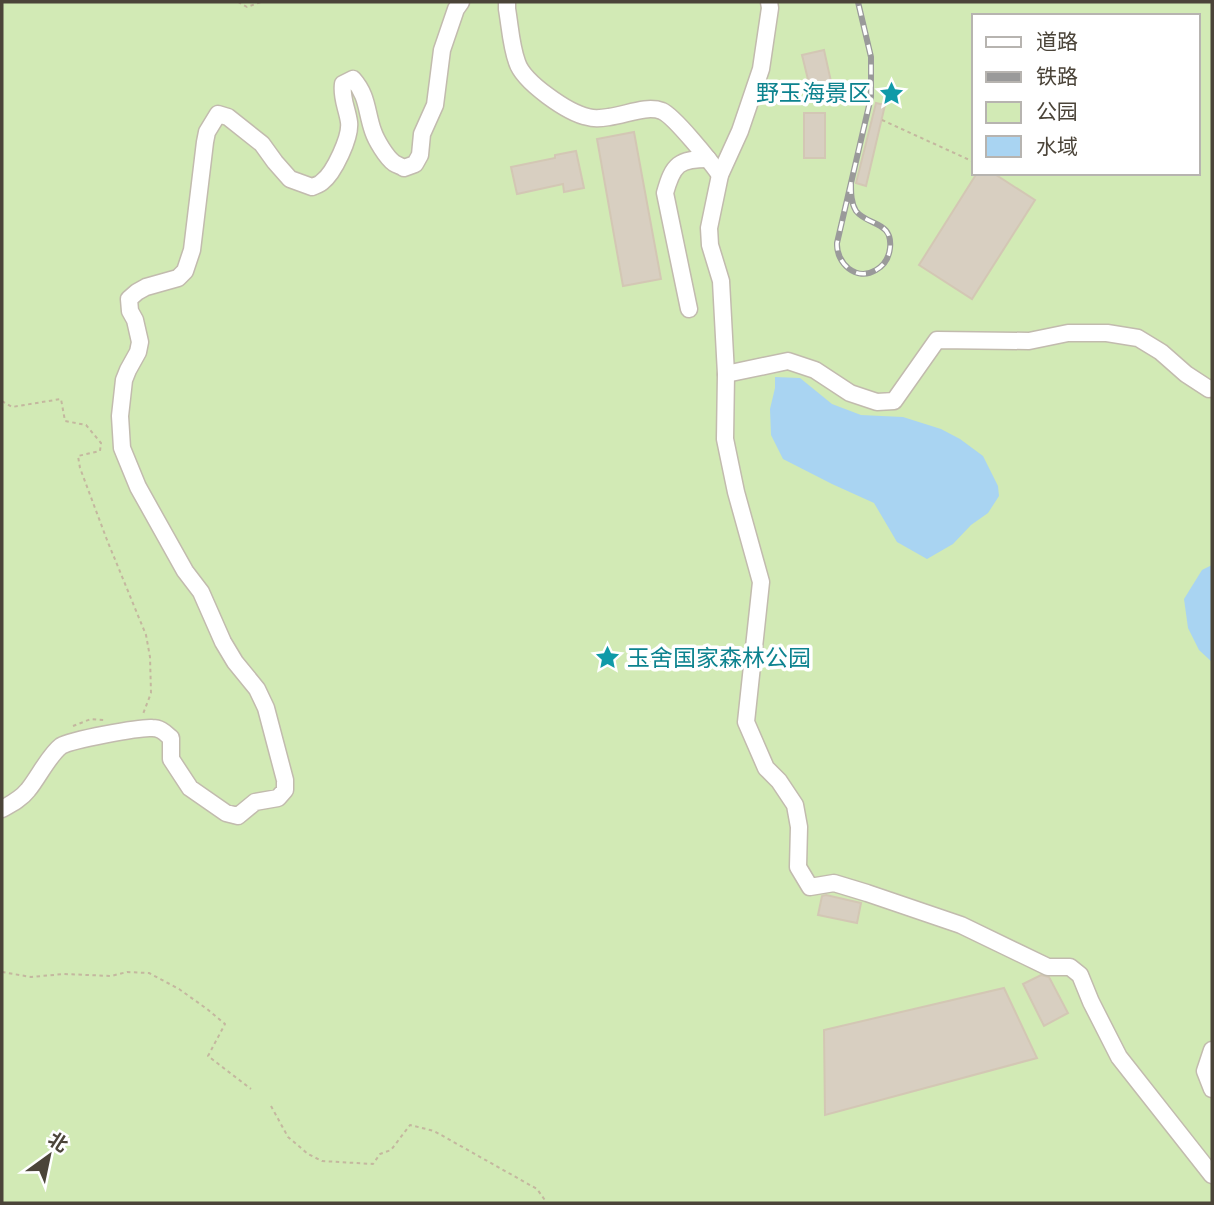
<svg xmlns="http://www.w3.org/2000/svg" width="1214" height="1205" font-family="Roboto,'Noto Sans SC',sans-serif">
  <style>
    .green { fill: #d2eab5; fill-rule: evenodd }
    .water { fill: #a9d4f2 }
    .building { fill: #d8cfc1; stroke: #d3c7b4; stroke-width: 2 }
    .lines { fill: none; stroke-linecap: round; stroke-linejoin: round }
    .minor-casing { stroke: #c2bbae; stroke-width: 19 }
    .path { stroke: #c4b79f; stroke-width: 2; stroke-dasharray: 3.5 3.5; stroke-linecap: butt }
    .minor { stroke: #fff; stroke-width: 16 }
    .rail-casing { stroke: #9a9a9a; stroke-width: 6 }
    .rail { stroke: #fff; stroke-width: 3.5; stroke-dasharray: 10; stroke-linecap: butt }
    .labels { text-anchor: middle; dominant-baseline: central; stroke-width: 7; stroke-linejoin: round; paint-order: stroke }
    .culture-label { font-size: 23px; fill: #0d838f; stroke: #fff; text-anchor: end }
  </style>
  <rect width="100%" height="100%" fill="#f6f3ec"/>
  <path class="green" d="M2,2h1210v1201h-1210zM974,16h224v157h-224z"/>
  <g class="water">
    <polygon points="775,377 800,378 832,404 861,415 903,417 941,429 960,439 983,456 998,486 999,496 988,513 971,525 953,544 927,559 897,542 874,503 832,484 783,459 771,435 770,409 775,388"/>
    <polygon points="1212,565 1212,662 1199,650 1188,628 1184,599 1202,570"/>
  </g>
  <g class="building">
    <polygon points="824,50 834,95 813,100 802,55"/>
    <polygon points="876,103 885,105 866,186 856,183"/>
    <rect x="804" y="113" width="21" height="45"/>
    <polygon points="634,132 661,279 623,286 597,139"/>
    <polygon points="576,151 584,188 564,192 563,184 517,194 511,167 555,158 555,155"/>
    <polygon points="977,173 993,173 1035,200 972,299 919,265"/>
    <polygon points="826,895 861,903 857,923 818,915 822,896"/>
    <polygon points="1041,975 1049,977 1068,1013 1044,1026 1023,984"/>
    <polygon points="1004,988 1037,1058 825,1115 824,1030"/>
  </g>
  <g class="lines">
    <defs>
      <g id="minor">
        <path d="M507,2v7c3,17 4,37 10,53 6,20 51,51 71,55 6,2 15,1 21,0 17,-2 37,-12 53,-6 12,5 49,51 58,64"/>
        <polyline points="769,2 770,8 761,69 740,131 720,175 709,228 710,245 721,281 726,374 725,439 736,492 761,582 746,722 766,768 779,781 795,805 799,827 798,867 810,887 834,883 867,893 961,925 1048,967 1070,967 1080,975 1091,1002 1119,1057 1212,1175"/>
        <path d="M689,309l-24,-116c8,-29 14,-34 43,-34"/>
        <polyline points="726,374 788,361 815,370 850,393 877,402 894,401 937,340 1029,341 1068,333 1107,333 1138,338 1161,352 1186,374 1209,389 1212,388"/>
        <path d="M2,809c9,-5 19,-10 26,-19 10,-12 21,-35 33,-44 10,-6 79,-19 91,-18 9,0 13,5 19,10v21l19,29 36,25 12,3 17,-14 23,-4 7,-8v-10l-19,-72 -9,-19 -22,-27 -12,-20 -22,-50 -16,-21 -47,-84 -16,-39 -2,-32 4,-36 4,-10 10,-18 2,-10 -5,-22 -5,-9 -1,-12 8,-7 9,-5 32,-9 7,-7 7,-21 13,-108 2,-10 11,-18 10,3 34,27 13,18 15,17 22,8c2,-1 9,-3 10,-5 12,-9 29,-45 27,-60 -2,-14 -8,-24 -6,-38l10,-5c15,17 13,32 20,52 3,9 13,26 21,32 3,2 7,3 10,5l11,-4 5,-9 2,-21 13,-29 7,-55 14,-41 5,-7"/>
        <polyline points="1212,1050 1205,1071 1212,1089"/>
      </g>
    </defs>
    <use href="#minor" class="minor-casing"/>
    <g class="path">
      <polyline points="238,2 247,7 261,2"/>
      <polyline points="882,120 974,162"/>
      <polyline points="2,401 12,407 61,399 65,421 86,425 101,443 100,451 78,456 80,468 107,540 146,635 150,657 151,693 143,714"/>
      <polyline points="73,726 91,719 104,720"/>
      <polyline points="2,972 31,977 64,974 111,976 127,972 149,973 179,989 207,1009 225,1024 208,1056 251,1089"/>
      <polyline points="271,1106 288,1137 308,1154 322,1161 373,1164 380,1154 391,1150 410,1125 434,1131 537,1189 547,1203"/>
    </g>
    <use href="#minor" class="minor"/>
    <defs>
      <path id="rail" d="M851,184c0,9 0,19 5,27 12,15 37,10 34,37 -1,9 -5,17 -14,22 -20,12 -40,-7 -39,-27l34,-146v-40l-13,-55"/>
    </defs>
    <use href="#rail" class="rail-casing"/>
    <use href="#rail" class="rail"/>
  </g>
  <defs>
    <symbol id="sight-bare" viewBox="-9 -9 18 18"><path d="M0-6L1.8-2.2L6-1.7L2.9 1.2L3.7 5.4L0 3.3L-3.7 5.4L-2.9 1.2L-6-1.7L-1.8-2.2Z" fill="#0f9aa8" stroke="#fff" stroke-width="2.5" paint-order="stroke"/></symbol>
  </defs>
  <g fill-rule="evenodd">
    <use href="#sight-bare" x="874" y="76" width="35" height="35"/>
    <use href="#sight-bare" x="590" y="640" width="35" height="35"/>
  </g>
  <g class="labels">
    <g class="culture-label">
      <text x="871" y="93">野玉海景区</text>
      <text x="627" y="658" text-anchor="start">玉舍国家森林公园</text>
    </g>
  </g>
  <rect width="1214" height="1205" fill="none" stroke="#4b4439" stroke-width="7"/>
  <rect x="972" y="14" width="228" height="161" fill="#ffffff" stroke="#b7b4b0" stroke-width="2"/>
  <rect x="986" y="37" width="35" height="10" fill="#ffffff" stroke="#b7b4b0" stroke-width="2"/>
  <text x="1036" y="49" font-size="21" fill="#4b4439">道路</text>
  <rect x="986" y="72" width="35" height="10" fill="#9a9a9a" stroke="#b7b4b0" stroke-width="2"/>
  <text x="1036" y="84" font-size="21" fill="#4b4439">铁路</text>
  <rect x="986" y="102" width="35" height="21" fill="#d2eab5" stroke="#b7b4b0" stroke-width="2"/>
  <text x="1036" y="119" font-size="21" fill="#4b4439">公园</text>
  <rect x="986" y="136" width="35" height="21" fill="#a9d4f2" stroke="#b7b4b0" stroke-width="2"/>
  <text x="1036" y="154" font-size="21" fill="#4b4439">水域</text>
  <g transform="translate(49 1156) rotate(33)" stroke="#ffffff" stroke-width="5" paint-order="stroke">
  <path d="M0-5L12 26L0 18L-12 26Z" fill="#4b4439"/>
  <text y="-10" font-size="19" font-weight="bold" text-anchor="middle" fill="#4b4439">北</text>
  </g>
</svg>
